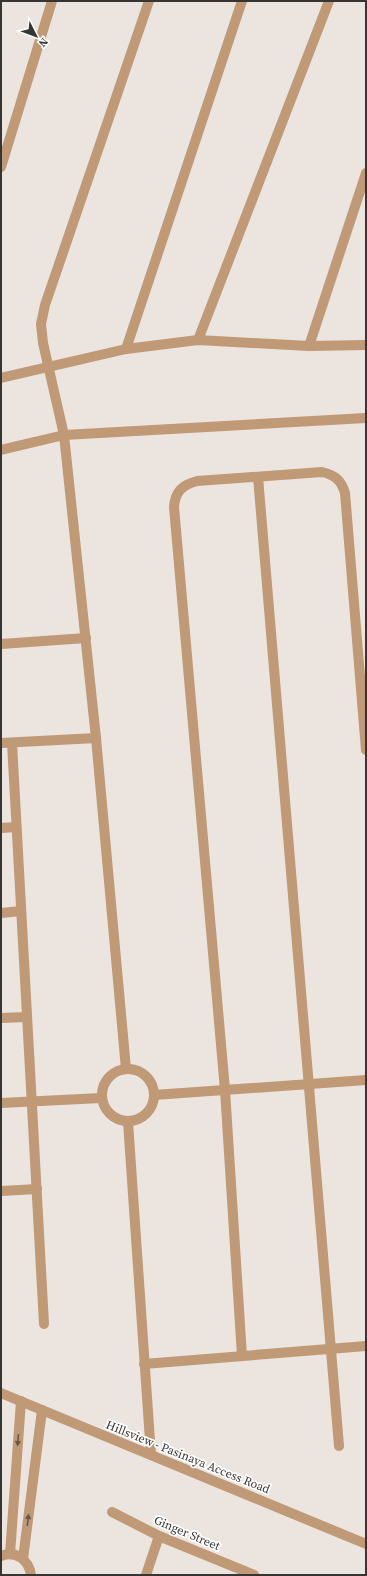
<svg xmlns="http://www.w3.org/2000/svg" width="367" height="1576" font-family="'Source Serif 4',serif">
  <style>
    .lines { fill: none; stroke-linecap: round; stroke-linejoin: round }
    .minor { stroke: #c09976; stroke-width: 10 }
    .tertiary { stroke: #c09976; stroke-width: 10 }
    .oneway { fill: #67584a }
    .labels { text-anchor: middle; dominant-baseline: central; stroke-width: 3.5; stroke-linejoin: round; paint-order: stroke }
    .street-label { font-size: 12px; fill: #373533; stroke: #fff }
  </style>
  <rect width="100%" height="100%" fill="#ebe4df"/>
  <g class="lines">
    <g class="minor">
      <polyline points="1,167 52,1"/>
      <polyline points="198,340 329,1"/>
      <polyline points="309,346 366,173"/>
      <polyline points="126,349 242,1"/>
      <polyline points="1,378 126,349 198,340 309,346 366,345"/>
      <polyline points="1,450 64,435 366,418"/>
      <polyline points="258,477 339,1446"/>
      <polyline points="1,644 86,638"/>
      <polyline points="1,743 96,738"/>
      <polyline points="12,743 44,1324"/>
      <polyline points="1,828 16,827"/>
      <polyline points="1,913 21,911"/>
      <polyline points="1,1018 27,1017"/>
      <circle cx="128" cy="1095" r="26"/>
      <polyline points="126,1069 96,738 64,435 43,343 41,324 45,305 149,1"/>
      <polyline points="154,1095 366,1080"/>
      <polyline points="1,1103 101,1098"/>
      <polyline points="128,1122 151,1455"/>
      <polyline points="1,1191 37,1189"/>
      <path d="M242,1356l-17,-266 -51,-583c1,-15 8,-22 23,-26l125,-9c13,3 19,8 23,21l21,257"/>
      <polyline points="144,1364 366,1346"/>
      <polyline points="112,1512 159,1536 254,1575"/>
      <polyline points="10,1554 21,1401"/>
      <path d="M1,1556c15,-6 28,4 30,19"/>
      <polyline points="23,1559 42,1410"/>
      <polyline points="146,1575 159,1536"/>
    </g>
    <polyline class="tertiary" points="1,1393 366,1544"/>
  </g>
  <defs><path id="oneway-solid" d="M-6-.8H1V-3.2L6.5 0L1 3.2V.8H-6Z"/></defs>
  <g class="oneway">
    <use href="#oneway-solid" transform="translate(18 1440) rotate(94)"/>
    <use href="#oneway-solid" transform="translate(28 1520) rotate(-83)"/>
  </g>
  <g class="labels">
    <g class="street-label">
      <text transform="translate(188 1457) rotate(22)">Hillsview - Pasinaya Access Road</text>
      <text transform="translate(187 1533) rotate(23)">Ginger Street</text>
    </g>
  </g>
  <rect width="367" height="1576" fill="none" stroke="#373533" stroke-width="4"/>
  <g transform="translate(36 36) rotate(132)" stroke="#ffffff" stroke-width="3" paint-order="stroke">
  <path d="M0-3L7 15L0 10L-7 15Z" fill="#373533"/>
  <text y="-6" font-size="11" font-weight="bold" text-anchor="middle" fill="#373533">N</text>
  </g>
</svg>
